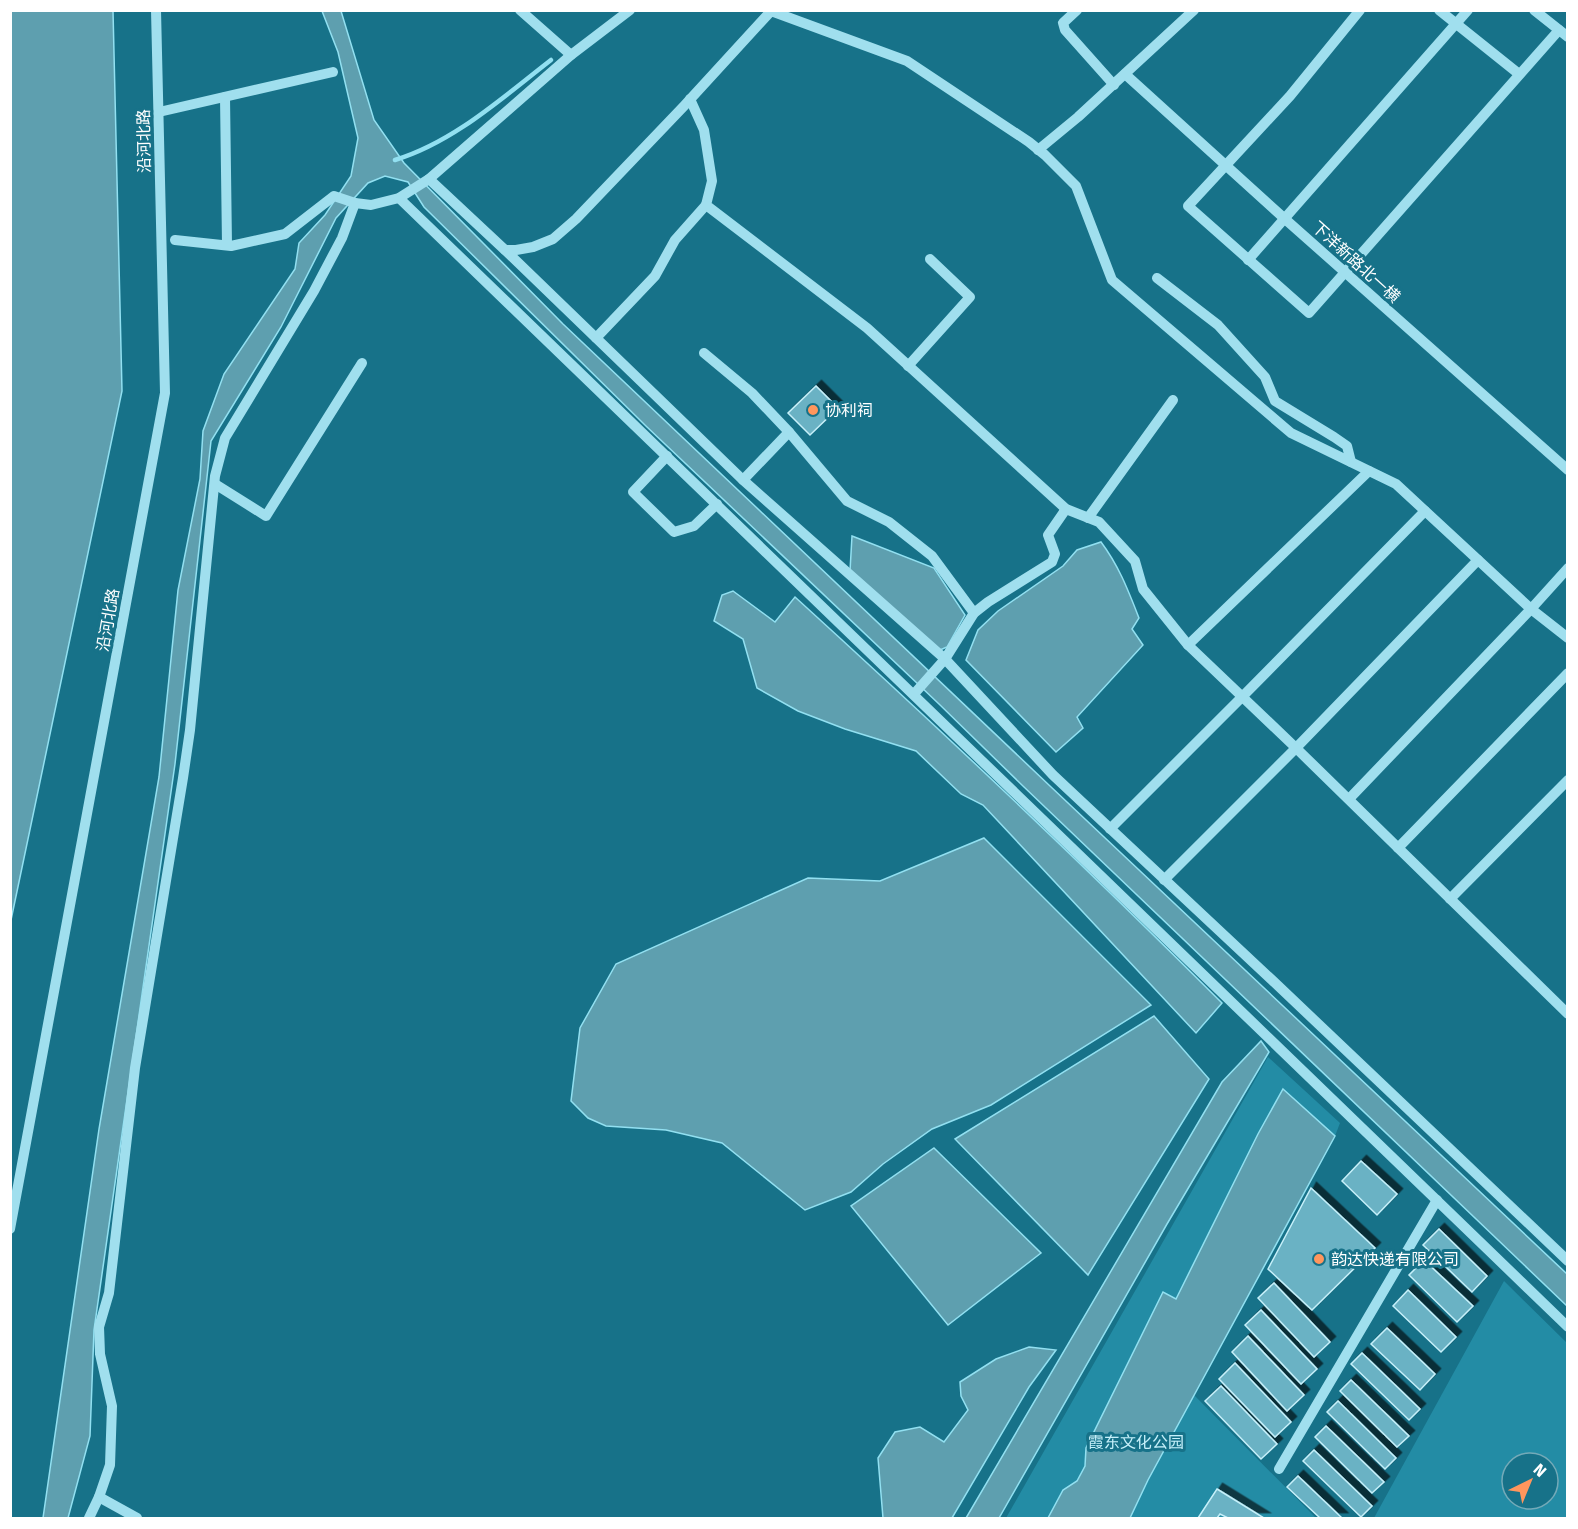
<svg xmlns="http://www.w3.org/2000/svg" width="1578" height="1529" font-family="'Fira Sans','Noto Sans SC',sans-serif">
  <style>
    .green { fill: #238ca5; fill-rule: evenodd }
    .water { fill: #5e9faf; stroke: #92e0f1; stroke-width: 1.5 }
    .lines { fill: none; stroke-linecap: round; stroke-linejoin: round }
    .stream { stroke: #92e0f1; stroke-width: 4.5 }
    .building { fill: #6bb2c4; stroke: #c6f0fa; stroke-width: 1.5; filter: url(#shadow) }
    .minor { stroke: #a0dfee; stroke-width: 10 }
    .poi-dot { fill: #ff965d; stroke: #177289; stroke-width: 2 }
    .labels { text-anchor: middle; dominant-baseline: central; stroke-width: 6; stroke-linejoin: round; paint-order: stroke }
    .street-label { font-size: 16px; fill: #fff; stroke: #177289 }
    .poi-label { font-size: 16px; fill: #fff; stroke: #177289; text-anchor: start }
    .park-label { font-size: 16px; fill: #c6f0fa; stroke: #177289 }
  </style>
  <defs>
    <filter id="shadow"><feDropShadow dx="5.5" dy="-5.5" stdDeviation="0" flood-color="#0009"/></filter>
  </defs>
  <rect width="100%" height="100%" fill="#177289"/>
  <g class="green">
    <polygon points="1268,1057 1340,1123 1335,1136 1194,1395 1316,1518 1006,1518"/>
    <path d="M1504,1281l63,62v175h-193zM1512,1463h36v36h-36z"/>
  </g>
  <g class="water">
    <polygon points="11,10 113,11 122,391 11,920"/>
    <polygon points="322,11 341,11 374,120 404,163 563,324 1050,786 1567,1274 1567,1306 1024,787 939,704 647,427 424,207 408,182 385,176 368,183 336,218 281,327 211,441 175,764 94,1330 90,1436 68,1518 43,1518 99,1129 159,777 178,590 200,479 203,431 224,374 295,269 299,243 325,215 351,176 358,138 338,52"/>
    <polygon points="852,536 934,568 965,615 947,647 940,650 850,571"/>
    <path d="M1101,542c18,24 27,48 38,76l-7,11 11,16 -66,72 6,11 -27,24 -90,-92 12,-30 20,-19 65,-45 14,-16z"/>
    <path d="M733,591l42,31 20,-25c145,132 288,267 427,406l-26,30 -213,-228 -22,-11 -45,-43 -71,-22 -47,-18 -41,-23 -14,-49 -29,-18 8,-26z"/>
    <polygon points="984,838 1151,1005 991,1105 932,1129 883,1164 851,1192 805,1210 722,1143 666,1130 606,1126 588,1118 571,1101 580,1028 616,964 808,878 880,881"/>
    <polygon points="1154,1016 1209,1079 1088,1275 955,1139"/>
    <polygon points="1261,1041 1269,1052 1167,1224 999,1518 966,1518 1222,1082"/>
    <polygon points="1283,1089 1335,1136 1148,1480 1130,1518 1048,1518 1063,1490 1077,1481 1085,1466 1086,1448 1163,1292 1176,1299 1258,1134"/>
    <polygon points="934,1148 1041,1253 948,1325 851,1206"/>
    <polygon points="1029,1347 1056,1350 1029,1387 952,1518 883,1518 878,1458 895,1432 920,1427 944,1442 968,1410 961,1396 960,1382 996,1359"/>
  </g>
  <g class="lines">
    <path class="stream" d="M395,160c59,-18 108,-63 156,-100"/>
  </g>
  <g class="building">
    <polygon points="816,386 838,408 810,435 788,413"/>
    <polygon points="1361,1161 1397,1194 1377,1215 1342,1181"/>
    <polygon points="1311,1188 1375,1248 1312,1310 1268,1269"/>
    <polygon points="1439,1229 1487,1276 1472,1292 1423,1245"/>
    <polygon points="1424,1260 1473,1306 1457,1322 1409,1275"/>
    <polygon points="1274,1283 1330,1342 1314,1357 1258,1298"/>
    <polygon points="1408,1290 1456,1337 1441,1352 1393,1306"/>
    <polygon points="1261,1310 1317,1369 1301,1384 1245,1325"/>
    <polygon points="1387,1328 1435,1374 1420,1390 1371,1344"/>
    <polygon points="1248,1336 1304,1395 1287,1411 1232,1352"/>
    <polygon points="1362,1353 1420,1409 1409,1420 1351,1364"/>
    <polygon points="1235,1363 1291,1422 1275,1437 1219,1379"/>
    <polygon points="1351,1380 1409,1436 1397,1447 1340,1391"/>
    <polygon points="1221,1386 1277,1444 1261,1459 1205,1401"/>
    <polygon points="1338,1401 1396,1458 1385,1469 1327,1412"/>
    <polygon points="1326,1426 1384,1482 1372,1493 1315,1437"/>
    <polygon points="1314,1450 1372,1506 1361,1517 1303,1461"/>
    <polygon points="1298,1476 1342,1518 1320,1518 1287,1487"/>
    <polygon points="1217,1489 1264,1518 1228,1518 1220,1514 1217,1518 1198,1518"/>
  </g>
  <g class="lines">
    <g class="minor">
      <polyline points="520,10 571,55"/>
      <polyline points="1077,10 1063,23 1065,30 1114,85"/>
      <polyline points="1360,10 1290,96 1188,206 1309,313 1559,30"/>
      <polyline points="1439,10 1519,74"/>
      <polyline points="1534,10 1568,37"/>
      <polyline points="1125,74 1285,219 1568,470"/>
      <polyline points="225,97 227,245"/>
      <polyline points="690,99 704,130 712,181 706,205 867,328 1066,509 1099,522 1135,561 1143,589 1188,645 1296,748 1568,1014"/>
      <polyline points="159,112 333,72"/>
      <polyline points="1038,150 1078,117 1194,10"/>
      <polyline points="429,179 505,250 516,250 533,247 553,239 576,219 684,106 771,11 907,61 1029,142 1045,155 1076,186 1112,280 1291,433 1396,484 1531,609 1568,638"/>
      <polyline points="399,198 1568,1327"/>
      <polyline points="175,240 231,246 285,234 334,196 355,203 371,205 399,198 429,179 571,55 630,10"/>
      <polyline points="505,250 743,480 945,659 1053,775 1272,980 1568,1261"/>
      <polyline points="1248,260 1468,10"/>
      <polyline points="1157,278 1218,325 1265,377 1275,401 1334,437 1347,446 1351,462"/>
      <polyline points="596,338 655,276 675,240 706,205"/>
      <polyline points="704,353 752,393 789,432 847,501 889,522 932,556 974,613"/>
      <polyline points="908,366 970,297 930,259"/>
      <polyline points="667,456 633,492 674,532 694,526 717,504"/>
      <polyline points="743,480 789,432"/>
      <polyline points="215,484 266,516 362,363"/>
      <polyline points="1088,518 1173,400"/>
      <polyline points="1188,645 1369,471"/>
      <polyline points="914,694 945,659 974,613 988,602 1052,562 1055,554 1048,535 1066,509"/>
      <polyline points="1349,799 1531,609 1568,568"/>
      <polyline points="1110,829 1242,697 1425,511"/>
      <polyline points="1398,848 1568,673"/>
      <polyline points="1164,880 1296,748 1478,560"/>
      <polyline points="1450,899 1568,780"/>
      <polyline points="10,1229 165,393 156,10"/>
      <polyline points="1279,1469 1437,1200"/>
      <polyline points="99,1497 137,1518"/>
      <polyline points="89,1518 99,1497 110,1465 112,1406 100,1354 99,1327 109,1293 135,1068 183,778 190,730 215,476 225,438 314,291 342,238 355,203"/>
    </g>
  </g>
  <g class="poi-dot">
    <circle cx="813" cy="410" r="6"/>
    <circle cx="1319" cy="1259" r="6"/>
  </g>
  <g class="labels">
    <g class="street-label">
      <text transform="translate(144 141) rotate(-91)">沿河北路</text>
      <text transform="translate(1356 262) rotate(42)">下洋新路北一横</text>
      <text transform="translate(108 620) rotate(-80)">沿河北路</text>
    </g>
    <g class="poi-label">
      <text x="825" y="410">协利祠</text>
      <text x="1331" y="1259">韵达快递有限公司</text>
    </g>
    <g class="park-label">
      <text x="1136" y="1442">霞东文化公园</text>
    </g>
  </g>
  <rect width="1578" height="1529" fill="none" stroke="#ffffff" stroke-width="24"/>
  <g transform="translate(1530 1481) rotate(43)"><circle r="28" fill="#177289" stroke="#74aab8" stroke-width="1.5"/>
  <path d="M0-4.5L10 22L0 15L-10 22Z" fill="#ff965d"/>
  <text y="-9" font-size="16" font-weight="bold" text-anchor="middle" fill="#ffffff">N</text>
  </g>
</svg>
